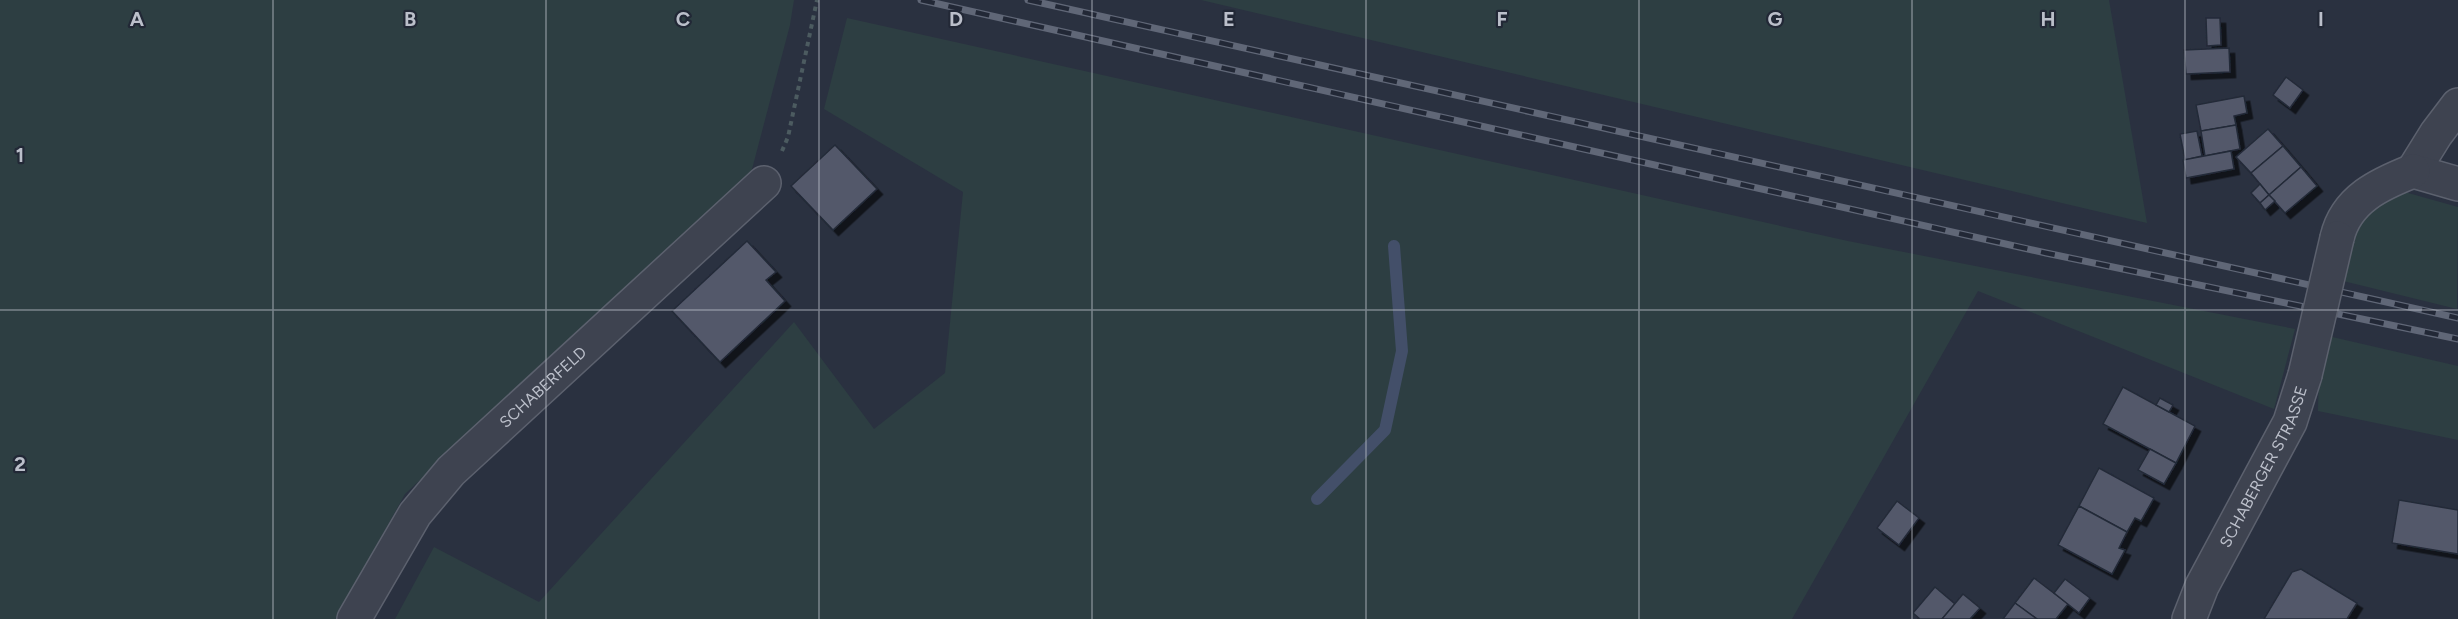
<svg xmlns="http://www.w3.org/2000/svg" width="2458" height="619" font-family="Figtree,sans-serif">
  <style>
    .green { fill: #2d3e42 }
    .lines { fill: none; stroke-linecap: round; stroke-linejoin: round }
    .stream { stroke: #434f69; stroke-width: 12 }
    .building { fill: #53596b; stroke: #242a38; stroke-width: 1.5; filter: url(#shadow) }
    .minor-casing { stroke: #5c616e; stroke-width: 36 }
    .path { stroke: #4c5b60; stroke-width: 4; stroke-dasharray: 4.5 4.5; stroke-linecap: butt }
    .minor { stroke: #3e4350; stroke-width: 33 }
    .rail-casing { stroke: #606777; stroke-width: 7 }
    .rail { stroke: #222836; stroke-width: 4.5; stroke-dasharray: 14; stroke-linecap: butt }
    .minor-bridge-casing { stroke: #5c616e; stroke-width: 36; stroke-linecap: butt }
    .minor-bridge { stroke: #3e4350; stroke-width: 33 }
    .grid { fill: none; stroke: #bbbfca; stroke-width: 1.5; stroke-opacity: 0.55 }
    .labels { text-anchor: middle; dominant-baseline: central; stroke-width: 4.5; stroke-linejoin: round; paint-order: stroke }
    .street-label { font-size: 16px; fill: #bbbfca; stroke: #222836 }
    .grid-label { font-size: 20px; text-anchor: middle; font-weight: bold; fill: #bbbfca; stroke: #222836; stroke-width: 4.5; stroke-linejoin: round; paint-order: stroke }
  </style>
  <defs>
    <filter id="shadow"><feDropShadow dx="5.5" dy="5.5" stdDeviation="0" flood-color="#0009"/></filter>
  </defs>
  <rect width="100%" height="100%" fill="#2a3140"/>
  <g class="green">
    <polygon points="0,0 794,0 790,25 751,173 405,494 336,619 0,619"/>
    <polygon points="1201,0 2109,0 2147,223"/>
    <polygon points="847,18 1848,241 2295,329 2274,409 1978,291 1792,619 395,619 434,547 539,602 794,322 874,429 945,373 963,192 824,109"/>
    <polygon points="2401,191 2458,207 2457,309 2335,279 2347,241 2374,208"/>
    <polygon points="2328,336 2458,366 2458,440 2318,411 2319,365"/>
  </g>
  <g class="lines">
    <polyline class="stream" points="1317,499 1385,430 1402,351 1394,246"/>
  </g>
  <g class="building">
    <polygon points="2206,18 2220,18 2221,45 2207,46"/>
    <polygon points="2229,48 2230,72 2186,74 2184,50"/>
    <polygon points="2286,77 2303,90 2290,108 2273,95"/>
    <polygon points="2244,96 2247,113 2234,116 2236,125 2201,131 2196,105"/>
    <polygon points="2236,125 2240,149 2205,156 2201,131"/>
    <polygon points="2268,129 2283,146 2251,173 2236,157"/>
    <polygon points="2197,131 2202,156 2185,160 2180,134"/>
    <polygon points="835,145 877,189 833,230 791,186"/>
    <polygon points="2283,146 2301,167 2269,195 2251,173"/>
    <polygon points="2231,151 2234,169 2186,178 2183,160"/>
    <polygon points="2301,167 2317,186 2285,213 2269,195"/>
    <polygon points="2260,184 2269,195 2260,203 2251,193"/>
    <polygon points="2269,195 2275,201 2265,210 2260,203"/>
    <polygon points="747,241 776,272 766,280 785,301 720,362 672,311"/>
    <polygon points="2123,387 2195,426 2176,463 2103,424"/>
    <polygon points="2160,398 2173,405 2169,412 2156,405"/>
    <polygon points="2150,449 2176,463 2164,484 2138,470"/>
    <polygon points="2099,468 2154,498 2141,521 2135,518 2127,532 2079,506"/>
    <polygon points="2399,500 2458,510 2458,554 2392,543"/>
    <polygon points="1897,501 1919,518 1899,545 1877,528"/>
    <polygon points="2079,506 2127,532 2119,548 2125,550 2112,574 2058,545"/>
    <polygon points="2301,569 2357,603 2347,619 2264,619 2292,572"/>
    <polygon points="2034,578 2068,604 2056,619 2037,619 2015,603"/>
    <polygon points="2065,579 2090,598 2079,613 2054,593"/>
    <polygon points="1935,587 1955,604 1942,619 1920,619 1913,613"/>
    <polygon points="1963,594 1980,608 1970,619 1942,619"/>
    <polygon points="2015,603 2037,619 2003,619"/>
  </g>
  <g class="lines">
    <defs>
      <g id="minor">
        <polyline points="2413,171 2436,134 2458,105"/>
        <polyline points="2413,171 2458,184"/>
        <path d="M2337,238c9,-39 43,-54 76,-67"/>
        <path id="s1" d="M354,619l61,-105 36,-43 313,-288"/>
        <path id="s2" d="M2189,619l13,-33 88,-164 15,-47"/>
      </g>
    </defs>
    <use href="#minor" class="minor-casing"/>
    <polyline class="path" points="782,151 788,137 817,0"/>
    <use href="#minor" class="minor"/>
    <defs>
      <g id="rail">
        <polyline points="921,0 2046,253 2458,339"/>
        <polyline points="1028,0 2458,318"/>
      </g>
    </defs>
    <use href="#rail" class="rail-casing"/>
    <use href="#rail" class="rail"/>
    <defs>
      <polyline id="minor-bridge" points="2305,375 2337,238"/>
    </defs>
    <use href="#minor-bridge" class="minor-bridge-casing"/>
    <use href="#minor-bridge" class="minor-bridge"/>
  </g>
  <path class="grid" d="M273,0v619M546,0v619M819,0v619M1092,0v619M1366,0v619M1639,0v619M1912,0v619M2185,0v619M0,310h2458"/>
  <g class="labels">
    <g class="street-label">
      <text stroke="none"><textPath href="#s1" startOffset="302">SCHABERFELD</textPath></text>
      <text stroke="none"><textPath href="#s2" startOffset="170">SCHABERGER STRASSE</textPath></text>
    </g>
  </g>
  <g class="grid-label">
    <text x="137" y="26">A</text>
    <text x="410" y="26">B</text>
    <text x="683" y="26">C</text>
    <text x="956" y="26">D</text>
    <text x="1229" y="26">E</text>
    <text x="1502" y="26">F</text>
    <text x="1775" y="26">G</text>
    <text x="2048" y="26">H</text>
    <text x="2321" y="26">I</text>
    <text x="20" y="162">1</text>
    <text x="20" y="471">2</text>
  </g>
</svg>
